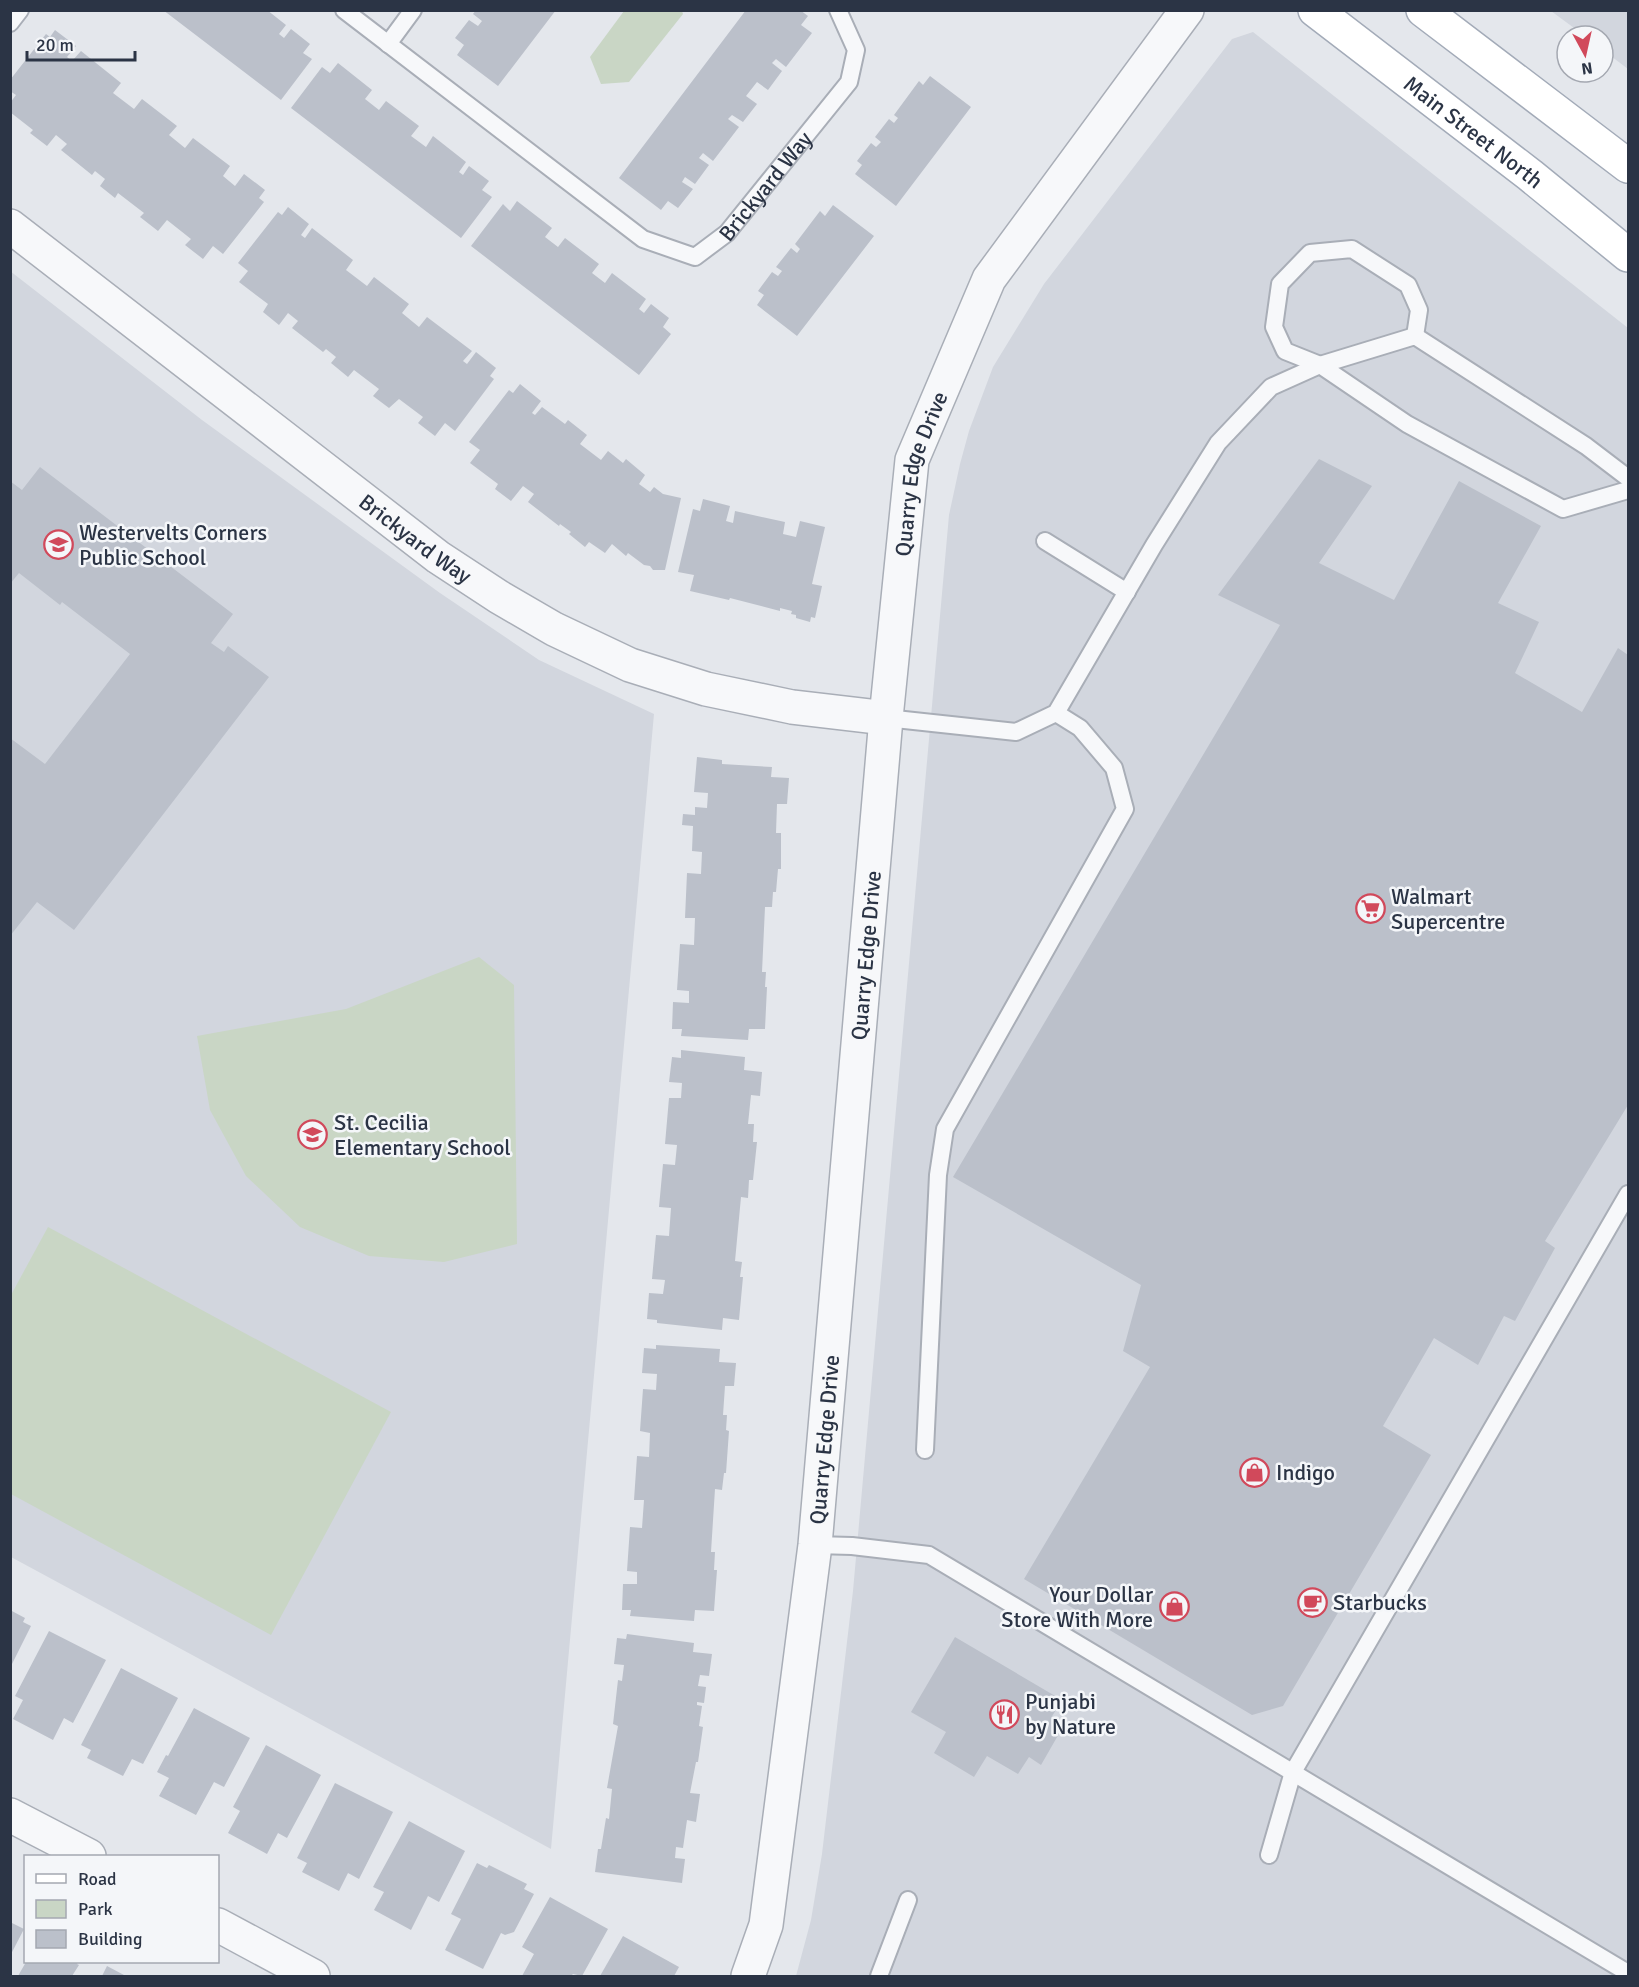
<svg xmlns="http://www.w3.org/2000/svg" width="1639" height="1987" font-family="Signika,sans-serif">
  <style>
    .built { fill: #d2d6de }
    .green { fill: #c9d6c5 }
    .building { fill: #bbc0ca }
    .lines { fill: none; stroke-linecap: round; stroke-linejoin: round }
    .service-casing { stroke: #a9aeb7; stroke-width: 20 }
    .minor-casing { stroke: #a9aeb7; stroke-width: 36 }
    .primary-casing { stroke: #a3abb8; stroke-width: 36 }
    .service { stroke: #f7f8fa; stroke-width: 16 }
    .minor { stroke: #f7f8fa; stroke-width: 33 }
    .primary { stroke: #fff; stroke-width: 33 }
    .labels { text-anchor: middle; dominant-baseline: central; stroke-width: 5; stroke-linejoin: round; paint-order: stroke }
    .street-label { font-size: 22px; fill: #2b3445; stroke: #f4f6f9 }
    .poi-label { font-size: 22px; fill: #2b3445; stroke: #f4f6f9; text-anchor: start }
  </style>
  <rect width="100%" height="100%" fill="#e4e7ec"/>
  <g class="built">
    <polygon points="1551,11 1628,11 1628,69 1603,50 1603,36 1585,36"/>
    <polygon points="1253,32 1628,328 1628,1976 796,1976 811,1920 822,1854 853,1591 949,515 960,464 969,431 993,367 1044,284 1232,39"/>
    <polygon points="10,271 202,420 440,593 539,660 654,714 551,1849 11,1557"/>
  </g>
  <g class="green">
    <polygon points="624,11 682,11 683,14 629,82 601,84 590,57"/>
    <polygon points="479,957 514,985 517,1244 444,1262 369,1256 300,1227 246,1176 210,1110 197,1036 346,1009"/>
    <polygon points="48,1227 391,1412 271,1635 11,1494 11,1295"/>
  </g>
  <g class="building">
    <polygon points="163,10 267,10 286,25 279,34 284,38 291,29 310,44 303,53 312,59 281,100"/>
    <polygon points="476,10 556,10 498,86 457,55 464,45 455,38 469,20 478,26 482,21 473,14"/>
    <polygon points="746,10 800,10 808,16 801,25 812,33 786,67 776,59 772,63 782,71 768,90 757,82 746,96 757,104 743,122 732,115 728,119 739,127 713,161 703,153 699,158 709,165 695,184 685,177 682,182 693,189 678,208 668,201 661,210 619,178"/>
    <polygon points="55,30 76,46 67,57 72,61 81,51 121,83 113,93 134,109 142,99 177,126 169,135 185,148 193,138 230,166 223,176 235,186 244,174 265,190 259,198 264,202 223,254 213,246 203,259 185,245 191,239 167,220 158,231 140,217 144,213 118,193 115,198 100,186 105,179 95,171 92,175 61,150 67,144 56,135 47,146 30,133 33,130 10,112 10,103 16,95 10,91 10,80 46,34 50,37"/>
    <polygon points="338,63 372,90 365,99 379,110 386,101 419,126 411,136 426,147 433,136 466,162 459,172 463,175 469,166 489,181 482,190 492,197 461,238 291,108 322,67 330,73"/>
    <polygon points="930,76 971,107 896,206 855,174 862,165 857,161 871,143 876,147 881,142 875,137 889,119 894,123 898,118 894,115 919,81 923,85"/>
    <polygon points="517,201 552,228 545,237 558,247 565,238 599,264 592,273 605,283 612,273 646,299 639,309 644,313 651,304 669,318 663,327 671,334 639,375 471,246 503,204 510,211"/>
    <polygon points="833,205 874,236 797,336 757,305 764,295 758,291 772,272 778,276 782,271 776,267 791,248 797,253 800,249 795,244 820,211 825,216"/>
    <polygon points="288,207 309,224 301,235 305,238 312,228 353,260 346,270 367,286 374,277 409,304 402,313 419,327 427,317 472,351 463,361 467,364 476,352 496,368 490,376 494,379 455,431 445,423 435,436 418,423 423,417 399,399 389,408 373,396 379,389 354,370 348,377 331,363 336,357 326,349 323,352 292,328 298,321 288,313 279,325 263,312 268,304 239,282 248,271 238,263 278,212 282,215"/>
    <polygon points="520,384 541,401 532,413 535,415 542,407 565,424 568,420 587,435 580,444 601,460 608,451 623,463 626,459 645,475 639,484 650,492 654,487 663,494 681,498 665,570 653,570 650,566 644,565 628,553 626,556 612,544 605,553 589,542 585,547 569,534 571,532 560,524 559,526 528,502 534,494 523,486 511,501 495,489 498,484 470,463 480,450 469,442 509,390 513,393"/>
    <polygon points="1319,459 1372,486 1319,563 1394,600 1459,481 1541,526 1498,603 1539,622 1515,673 1582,712 1618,648 1628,655 1628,1105 1545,1241 1555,1248 1515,1321 1504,1316 1478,1365 1434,1338 1383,1426 1431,1455 1283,1706 1252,1715 1024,1579 1150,1367 1123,1351 1141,1285 953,1177 1280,625 1218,595"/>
    <polygon points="40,467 233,614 211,643 224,652 228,646 269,677 74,930 37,902 10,936 10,738 45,764 130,654 62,602 60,605 19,573 10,584 10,481 22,490"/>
    <polygon points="703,499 730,506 726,521 733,523 735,511 785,522 783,534 796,537 800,521 825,527 812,584 822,586 815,618 811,617 810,622 796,618 796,615 791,614 792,611 780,608 780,611 730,598 729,600 690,591 694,575 678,572 693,509 700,511"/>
    <polygon points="697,757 722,760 722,764 772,767 771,777 789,778 787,804 777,804 776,833 781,833 781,869 778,869 776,892 773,892 772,907 765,907 762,972 766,972 765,987 767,987 765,1029 749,1029 748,1040 681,1036 682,1029 672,1029 673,1002 689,1003 689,991 677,990 680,944 694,945 695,918 685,918 687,873 701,874 702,852 692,851 693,826 682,825 683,814 695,815 695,807 707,808 708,793 694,792"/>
    <polygon points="681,1050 745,1057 744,1070 762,1072 760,1096 751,1095 748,1124 754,1124 753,1142 757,1142 753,1180 749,1180 748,1198 741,1197 735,1261 742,1262 740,1277 743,1277 739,1320 723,1318 722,1330 657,1323 657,1320 647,1319 649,1293 663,1294 665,1280 652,1279 656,1235 669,1236 671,1208 659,1207 663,1164 675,1165 677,1145 665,1144 669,1098 681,1098 682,1083 669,1082 672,1057 681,1058"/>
    <polygon points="656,1345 720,1349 719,1362 736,1363 734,1386 725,1386 723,1415 727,1415 726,1430 729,1431 726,1473 724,1473 722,1490 715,1489 711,1552 715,1552 714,1570 717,1570 714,1611 695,1610 694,1621 630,1616 631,1610 622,1610 623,1584 637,1584 637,1572 627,1571 630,1527 642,1528 644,1500 634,1500 637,1456 649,1457 650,1433 640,1431 643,1389 656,1390 657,1374 642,1373 644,1348 656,1349"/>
    <polygon points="10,1610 25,1618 23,1622 31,1626 10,1668"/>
    <polygon points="49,1631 106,1660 73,1723 64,1718 53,1740 13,1719 23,1700 15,1696"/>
    <polygon points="627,1634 694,1643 693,1652 712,1654 709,1676 700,1675 698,1686 706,1687 704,1703 697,1702 697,1705 702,1706 699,1726 703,1727 698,1762 696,1762 690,1793 700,1794 696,1822 687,1820 683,1848 676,1847 675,1858 685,1859 682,1883 595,1872 598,1849 601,1849 606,1818 609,1819 612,1789 607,1788 618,1726 613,1724 618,1680 622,1681 624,1665 614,1664 617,1638 626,1639"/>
    <polygon points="955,1637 1062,1700 1051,1718 1064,1725 1041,1765 1029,1757 1018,1774 987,1756 974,1777 934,1753 946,1732 911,1712"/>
    <polygon points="121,1668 178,1698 143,1764 132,1759 123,1776 87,1758 91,1750 81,1745"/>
    <polygon points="194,1708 250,1738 224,1787 214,1782 196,1815 159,1796 169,1778 157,1772 166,1755 168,1756"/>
    <polygon points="266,1745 321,1775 287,1838 278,1833 267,1854 228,1833 240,1811 233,1807"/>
    <polygon points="335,1783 393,1812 359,1879 348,1873 339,1891 302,1872 307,1863 297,1858"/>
    <polygon points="409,1821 465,1851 439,1902 428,1896 411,1930 374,1910 384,1892 373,1887"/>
    <polygon points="477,1863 487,1868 489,1865 527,1884 524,1889 534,1894 514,1932 505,1935 501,1933 483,1969 445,1950 461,1919 451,1914"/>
    <polygon points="550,1897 608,1929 582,1976 573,1974 571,1976 522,1976 534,1954 522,1947"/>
    <polygon points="10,1922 24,1929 10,1956"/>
    <polygon points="623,1936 679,1967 674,1976 600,1976"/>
    <polygon points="26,1962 78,1962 77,1964 79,1965 72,1976 18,1976"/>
    <polygon points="107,1966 124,1975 123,1976 102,1976"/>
  </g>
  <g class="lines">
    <defs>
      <g id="service">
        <path id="s1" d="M344,10l299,229 52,18 32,-24 122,-151 7,-32 -18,-40"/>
        <polyline points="10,23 20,10"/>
        <polyline points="388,44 413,10"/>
        <polyline points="1415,336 1419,310 1408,285 1352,249 1310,253 1280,284 1274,327 1285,351 1320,365 1407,424 1563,509 1628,490"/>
        <polyline points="1045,541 1127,592"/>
        <polyline points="886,718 1016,732 1056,713 1154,545 1218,443 1271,387 1320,365 1415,336 1586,446 1628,478"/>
        <polyline points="925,1450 938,1175 945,1129 1125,809 1114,768 1080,728 1056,713"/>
        <polyline points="815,1545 852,1546 929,1555 1628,1973"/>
        <polyline points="1269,1855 1293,1772 1628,1194"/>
        <polyline points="879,1976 908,1900"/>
      </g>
      <g id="minor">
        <path id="s2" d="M10,226l428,331 61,40 55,32 76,36 76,24 86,18 94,11"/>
        <polyline points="10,1815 89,1856"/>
        <polyline points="218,1925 313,1976"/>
        <path id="s3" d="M748,1976l18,-51 49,-380 71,-827 26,-258 77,-181 198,-269"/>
      </g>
      <g id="primary">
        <path id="s4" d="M1315,10l215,165 98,80"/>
        <polyline points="1423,10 1628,166"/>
      </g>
    </defs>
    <use href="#service" class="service-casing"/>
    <use href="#minor" class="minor-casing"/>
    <use href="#primary" class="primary-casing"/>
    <use href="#service" class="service"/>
    <use href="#minor" class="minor"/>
    <use href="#primary" class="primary"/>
  </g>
  <defs>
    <symbol id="school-ring" viewBox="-11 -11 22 22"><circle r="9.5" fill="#f4f6f9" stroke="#d1495b" stroke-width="1.5"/><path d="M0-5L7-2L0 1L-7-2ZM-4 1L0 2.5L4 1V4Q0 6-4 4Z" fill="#d1495b"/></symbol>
    <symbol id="supermarket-ring" viewBox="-11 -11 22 22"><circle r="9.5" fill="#f4f6f9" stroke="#d1495b" stroke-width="1.5"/><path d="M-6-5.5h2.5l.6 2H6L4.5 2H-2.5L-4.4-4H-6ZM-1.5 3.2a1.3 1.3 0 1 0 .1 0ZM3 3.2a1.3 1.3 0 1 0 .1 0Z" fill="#d1495b"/></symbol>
    <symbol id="shop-ring" viewBox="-11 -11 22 22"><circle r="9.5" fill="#f4f6f9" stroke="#d1495b" stroke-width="1.5"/><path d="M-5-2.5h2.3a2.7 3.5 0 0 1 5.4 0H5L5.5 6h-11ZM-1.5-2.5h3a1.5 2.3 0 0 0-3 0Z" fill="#d1495b"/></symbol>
    <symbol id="cafe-ring" viewBox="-11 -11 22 22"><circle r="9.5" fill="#f4f6f9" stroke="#d1495b" stroke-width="1.5"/><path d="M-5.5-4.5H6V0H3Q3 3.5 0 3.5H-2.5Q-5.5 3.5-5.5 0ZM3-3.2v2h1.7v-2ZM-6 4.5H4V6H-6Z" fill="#d1495b"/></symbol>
    <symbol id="restaurant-ring" viewBox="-11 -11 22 22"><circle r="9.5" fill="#f4f6f9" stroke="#d1495b" stroke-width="1.5"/><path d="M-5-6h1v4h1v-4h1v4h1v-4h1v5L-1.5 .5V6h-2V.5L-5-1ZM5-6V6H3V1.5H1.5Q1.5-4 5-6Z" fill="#d1495b"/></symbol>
  </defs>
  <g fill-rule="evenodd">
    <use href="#school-ring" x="42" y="528" width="33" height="33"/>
    <use href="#supermarket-ring" x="1354" y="892" width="33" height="33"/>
    <use href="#school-ring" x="296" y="1118" width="33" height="33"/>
    <use href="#shop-ring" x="1238" y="1456" width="33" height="33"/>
    <use href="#cafe-ring" x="1296" y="1586" width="33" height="33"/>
    <use href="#shop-ring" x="1158" y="1590" width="33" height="33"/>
    <use href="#restaurant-ring" x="988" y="1698" width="33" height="33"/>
  </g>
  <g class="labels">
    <g class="street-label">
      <text stroke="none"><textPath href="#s4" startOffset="200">Main Street North</textPath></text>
      <text stroke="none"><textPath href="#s1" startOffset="532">Brickyard Way</textPath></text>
      <text stroke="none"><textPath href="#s3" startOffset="1515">Quarry Edge Drive</textPath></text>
      <text stroke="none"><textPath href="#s2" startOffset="512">Brickyard Way</textPath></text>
      <text stroke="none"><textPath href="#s3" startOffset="1029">Quarry Edge Drive</textPath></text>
      <text stroke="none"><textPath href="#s3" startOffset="543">Quarry Edge Drive</textPath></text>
    </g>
    <g class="poi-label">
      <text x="79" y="532">Westervelts Corners<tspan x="79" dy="25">Public School</tspan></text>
      <text x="1391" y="896">Walmart<tspan x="1391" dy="25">Supercentre</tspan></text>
      <text x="334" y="1122">St. Cecilia<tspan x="334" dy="25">Elementary School</tspan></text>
      <text x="1276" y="1472">Indigo</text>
      <text x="1153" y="1594" text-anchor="end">Your Dollar<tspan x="1153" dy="25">Store With More</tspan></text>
      <text x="1333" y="1602">Starbucks</text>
      <text x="1025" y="1701">Punjabi<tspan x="1025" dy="25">by Nature</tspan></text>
    </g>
  </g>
  <rect width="1639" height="1987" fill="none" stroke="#2b3445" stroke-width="24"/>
  <rect x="24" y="1855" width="195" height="108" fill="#f4f6f9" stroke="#a4a8b1" stroke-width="1.5"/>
  <rect x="36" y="1874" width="30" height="9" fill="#ffffff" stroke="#a4a8b1" stroke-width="1.5"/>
  <text x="78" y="1885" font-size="18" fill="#2b3445">Road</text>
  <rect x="36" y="1900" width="30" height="18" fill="#c9d6c5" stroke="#a4a8b1" stroke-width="1.5"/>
  <text x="78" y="1915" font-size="18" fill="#2b3445">Park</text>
  <rect x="36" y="1930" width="30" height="18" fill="#bbc0ca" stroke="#a4a8b1" stroke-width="1.5"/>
  <text x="78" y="1945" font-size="18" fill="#2b3445">Building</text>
  <g transform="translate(1585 54) rotate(172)"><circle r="28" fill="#f4f6f9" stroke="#a4a8b1" stroke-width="1.5"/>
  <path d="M0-4.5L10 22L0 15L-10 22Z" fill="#d1495b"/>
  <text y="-9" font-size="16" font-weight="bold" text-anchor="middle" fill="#2b3445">N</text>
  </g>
  <path d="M27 51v9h108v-9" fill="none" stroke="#2b3445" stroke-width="3"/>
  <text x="36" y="51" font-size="18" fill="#2b3445" stroke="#f4f6f9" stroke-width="4.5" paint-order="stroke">20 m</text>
</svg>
